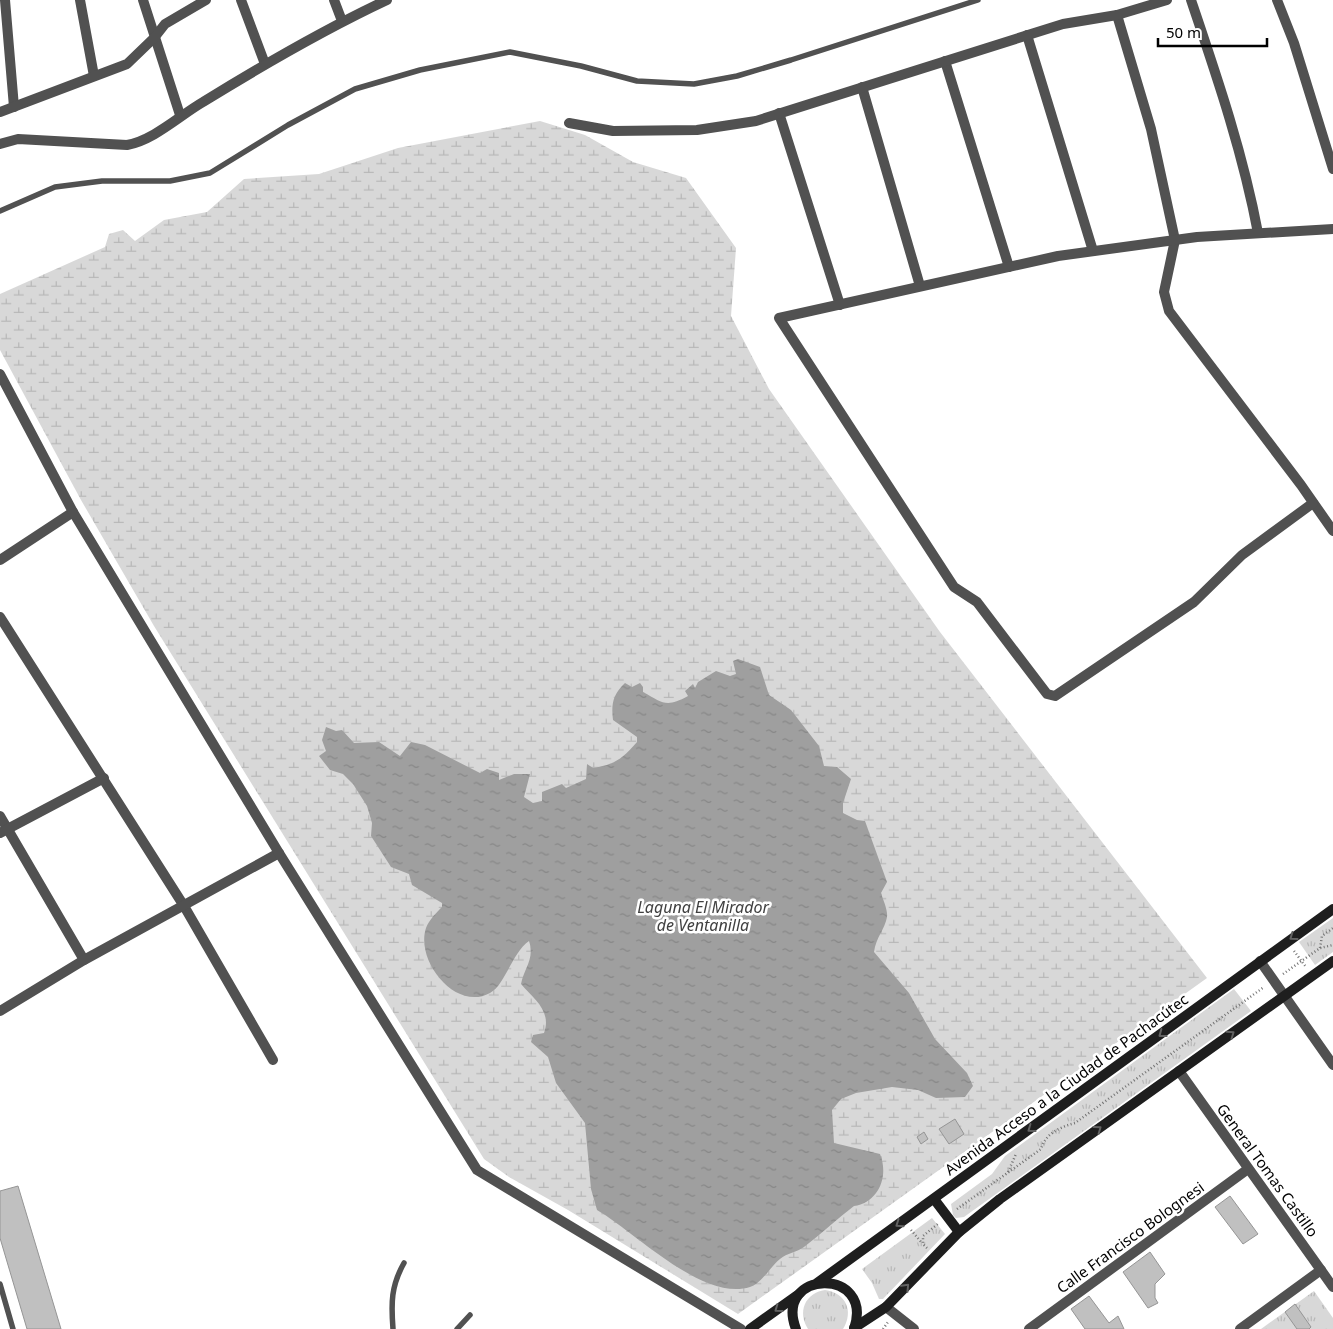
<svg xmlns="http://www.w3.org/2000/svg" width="1333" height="1329" font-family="'Noto Sans',sans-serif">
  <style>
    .grass { fill: url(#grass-tufts) }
    .wetland { fill: url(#wetland-marsh) }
    .water { fill: url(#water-ripples) }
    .building { fill: #c0c0c0; stroke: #959595 }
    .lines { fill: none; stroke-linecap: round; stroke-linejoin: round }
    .path { stroke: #737373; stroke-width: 2.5; stroke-dasharray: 1 2.5; stroke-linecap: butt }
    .service { stroke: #515151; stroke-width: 5.5 }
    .minor { stroke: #515151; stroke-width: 10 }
    .tertiary { stroke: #515151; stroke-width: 10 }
    .secondary { stroke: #1e1e1e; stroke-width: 10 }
    .oneway { stroke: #626262 }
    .labels { text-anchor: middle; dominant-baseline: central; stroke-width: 5; stroke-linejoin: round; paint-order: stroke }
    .street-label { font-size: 15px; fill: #000; stroke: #fff }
    .water-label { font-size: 16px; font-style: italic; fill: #404040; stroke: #fff }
  </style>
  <defs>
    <pattern id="grass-tufts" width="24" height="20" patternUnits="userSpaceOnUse" patternTransform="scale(1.25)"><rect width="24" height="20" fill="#d8d8d8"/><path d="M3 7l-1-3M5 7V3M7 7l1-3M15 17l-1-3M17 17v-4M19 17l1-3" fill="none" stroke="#b8b8b8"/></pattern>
    <pattern id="wetland-marsh" width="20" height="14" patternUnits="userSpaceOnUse" patternTransform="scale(1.25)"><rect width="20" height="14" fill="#d8d8d8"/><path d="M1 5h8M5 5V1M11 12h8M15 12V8" fill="none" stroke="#b8b8b8"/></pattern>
    <pattern id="water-ripples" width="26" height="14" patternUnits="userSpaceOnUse" patternTransform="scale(1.25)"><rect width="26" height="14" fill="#9f9f9f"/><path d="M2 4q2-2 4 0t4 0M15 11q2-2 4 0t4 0" fill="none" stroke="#878787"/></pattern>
  </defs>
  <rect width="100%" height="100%" fill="#fff"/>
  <g class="grass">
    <polygon points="1333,918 1333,952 1315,965 1299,942"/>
    <polygon points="1234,989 1251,1011 964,1217 956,1218 953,1215 951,1204 992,1174 1005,1156"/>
    <polygon points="932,1218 945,1234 883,1299 879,1299 872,1283 862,1269"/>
    <path d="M825,1290c21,3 29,21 18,39h-35c-11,-17 -3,-36 17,-39z"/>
    <polygon points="1314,1291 1333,1318 1333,1329 1261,1329"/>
  </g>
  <polygon class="wetland" points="540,121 585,135 633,162 686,178 736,248 731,316 769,389 940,632 1207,978 738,1314 568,1210 509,1177 484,1159 154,626 81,500 0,350 0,294 105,247 109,234 123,230 135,241 164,220 207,212 244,179 319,174 398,148"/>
  <path class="water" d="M738,659l22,8 9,28 22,15 28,36 5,20 13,1 14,12 -8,24v10l14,7 8,1 22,61 -6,11c2,7 7,17 6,24 -2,12 -11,20 -13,35l35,41 26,46 32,34 6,13 -8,11 -29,1 -18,-8 -26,-3 -36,6 -15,6 -9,11 2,33 46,11c9,22 -1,48 -26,52 -17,13 -33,28 -50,41 -7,5 -17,6 -24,12 -9,7 -19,25 -30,28 -47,15 -115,-55 -153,-77l-6,-21 -6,-66 -29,-40 -8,-26 -17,-15 2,-7 11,-2c8,-22 -10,-34 -23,-49 3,-16 14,-25 8,-43 -17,12 -24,44 -39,52 -34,19 -75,-32 -64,-65 3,-8 10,-15 16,-21v-4l-30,-18 -3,-11 -18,-7 -20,-31 1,-13 -5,-17 -14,-22 -10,-10 -13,-4 -11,-14 7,-5 -4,-11 4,-13 10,4 6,-1 12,13 25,-1 21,14 11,-14 14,3 55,28 7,-4 12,4v7l15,-6h16l-6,23 9,6 9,-2v-9l20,-8 4,4 20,-9 1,-15 6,4c23,-4 29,-9 44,-26v-5l-24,-17c-2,-16 0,-26 12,-37l7,4 8,-4 3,4v5c20,11 23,16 45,4l-3,-5 8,-7 2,4 3,-6 18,-11 14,5 6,-2 -3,-13z"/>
  <g class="building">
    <polygon points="955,1119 964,1134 949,1144 939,1129"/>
    <polygon points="924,1132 928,1139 921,1144 917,1137"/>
    <polygon points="18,1186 61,1329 27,1329 0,1238 0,1191"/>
    <polygon points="1230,1196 1258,1234 1243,1244 1215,1207"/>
    <polygon points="1150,1252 1165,1274 1155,1284 1155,1298 1158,1303 1148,1308 1123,1272"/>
    <polygon points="1089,1296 1109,1323 1118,1316 1124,1329 1085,1329 1071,1309"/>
    <polygon points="1295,1304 1311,1327 1309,1329 1297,1329 1285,1312"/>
  </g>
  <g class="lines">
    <g class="path">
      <polyline points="1320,948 1322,936 1333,928"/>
      <polyline points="1294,951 1306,967"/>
      <polyline points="1283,974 1320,948 1333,945"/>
      <polyline points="1008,1172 1016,1154"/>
      <path d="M957,1209l84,-60c4,-15 19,-22 34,-26l189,-136"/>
      <polyline points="911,1230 922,1243"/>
      <polyline points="927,1248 923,1244 923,1236 939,1223"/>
      <polyline points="883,1329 888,1322"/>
    </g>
    <g class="service">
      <polyline points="0,211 55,187 102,181 170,181 210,173 288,125 355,89 420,70 510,52 581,66 637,81 694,84 737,76 791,60 978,0"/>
      <polyline points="0,1284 13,1329"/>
      <path d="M393,1329c-2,-26 -2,-43 11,-66"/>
      <polyline points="457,1329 470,1315"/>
    </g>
    <g class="minor">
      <polyline points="5,0 14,107"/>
      <polyline points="80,0 94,76"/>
      <polyline points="143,0 180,115"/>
      <polyline points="241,0 265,64"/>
      <polyline points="334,0 342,21"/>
      <path d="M1191,0c26,77 52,153 67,233"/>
      <polyline points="1277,0 1294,43 1333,169"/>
      <polyline points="1117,15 1151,129 1175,240 1164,292 1169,311 1301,485 1333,531"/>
      <polyline points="1027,35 1093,251"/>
      <polyline points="945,61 1009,267"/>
      <polyline points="862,87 920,286"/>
      <polyline points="0,112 127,64 154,38 165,24 206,0"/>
      <polyline points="779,113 840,305"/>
      <polyline points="569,123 613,131 697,130 756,121 1063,24 1117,15 1167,0"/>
      <path d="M0,144l18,-5 109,6c27,-5 52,-29 76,-43 60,-37 120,-72 184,-102"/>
      <polyline points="1313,503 1242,555 1194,602 1055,696 1047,694 977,602 954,587 779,318 1058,256 1197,237 1333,229"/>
      <polyline points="0,560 73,512"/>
      <polyline points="0,617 184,906 273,1060"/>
      <polyline points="0,816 84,960"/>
      <polyline points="0,833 104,778"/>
      <polyline points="1260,961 1333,1065"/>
      <polyline points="0,1011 84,960 279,853"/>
      <polyline points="1179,1071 1333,1287"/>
      <polyline points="886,1307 914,1329"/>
      <polyline points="1029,1329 1248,1169"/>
      <polyline points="1240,1329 1321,1270"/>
    </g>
    <polyline class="tertiary" points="0,374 73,512 279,853 477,1170 741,1329"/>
    <g class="secondary">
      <polyline points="934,1199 959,1232"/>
      <polyline points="817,1283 1333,909"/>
      <polyline points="854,1328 886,1307 959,1232 1000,1199 1333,961"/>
      <polyline points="750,1329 799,1294"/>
      <path d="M796,1329c-23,-60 79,-62 58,0"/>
    </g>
  </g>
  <defs><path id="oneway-chevron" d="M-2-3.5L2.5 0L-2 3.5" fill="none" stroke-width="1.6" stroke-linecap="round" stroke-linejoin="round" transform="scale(1.25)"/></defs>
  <g class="oneway">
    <use href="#oneway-chevron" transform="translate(1293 937) rotate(144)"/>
    <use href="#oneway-chevron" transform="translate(1162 1034) rotate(143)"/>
    <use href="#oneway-chevron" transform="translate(1231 1034) rotate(-35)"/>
    <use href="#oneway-chevron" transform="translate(1031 1129) rotate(144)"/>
    <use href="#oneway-chevron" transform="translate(1098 1129) rotate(-36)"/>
    <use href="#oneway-chevron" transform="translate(899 1224) rotate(145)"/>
    <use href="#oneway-chevron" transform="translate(906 1287) rotate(-46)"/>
    <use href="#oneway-chevron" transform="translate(778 1309) rotate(144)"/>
  </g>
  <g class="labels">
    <g class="street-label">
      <text transform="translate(1066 1084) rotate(-36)">Avenida Acceso a la Ciudad de Pachacútec</text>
      <text transform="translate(1268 1170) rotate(54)">General Tomas Castillo</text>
      <text transform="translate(1130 1237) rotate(-36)">Calle Francisco Bolognesi</text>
    </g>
    <g class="water-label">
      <text x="703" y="907">Laguna El Mirador<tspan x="703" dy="18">de Ventanilla</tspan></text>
    </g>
  </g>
  <path d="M1158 38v8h109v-8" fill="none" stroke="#000000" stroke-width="2.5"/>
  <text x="1166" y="38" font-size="15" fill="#000000" stroke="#ffffff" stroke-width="4" paint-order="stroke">50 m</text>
</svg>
